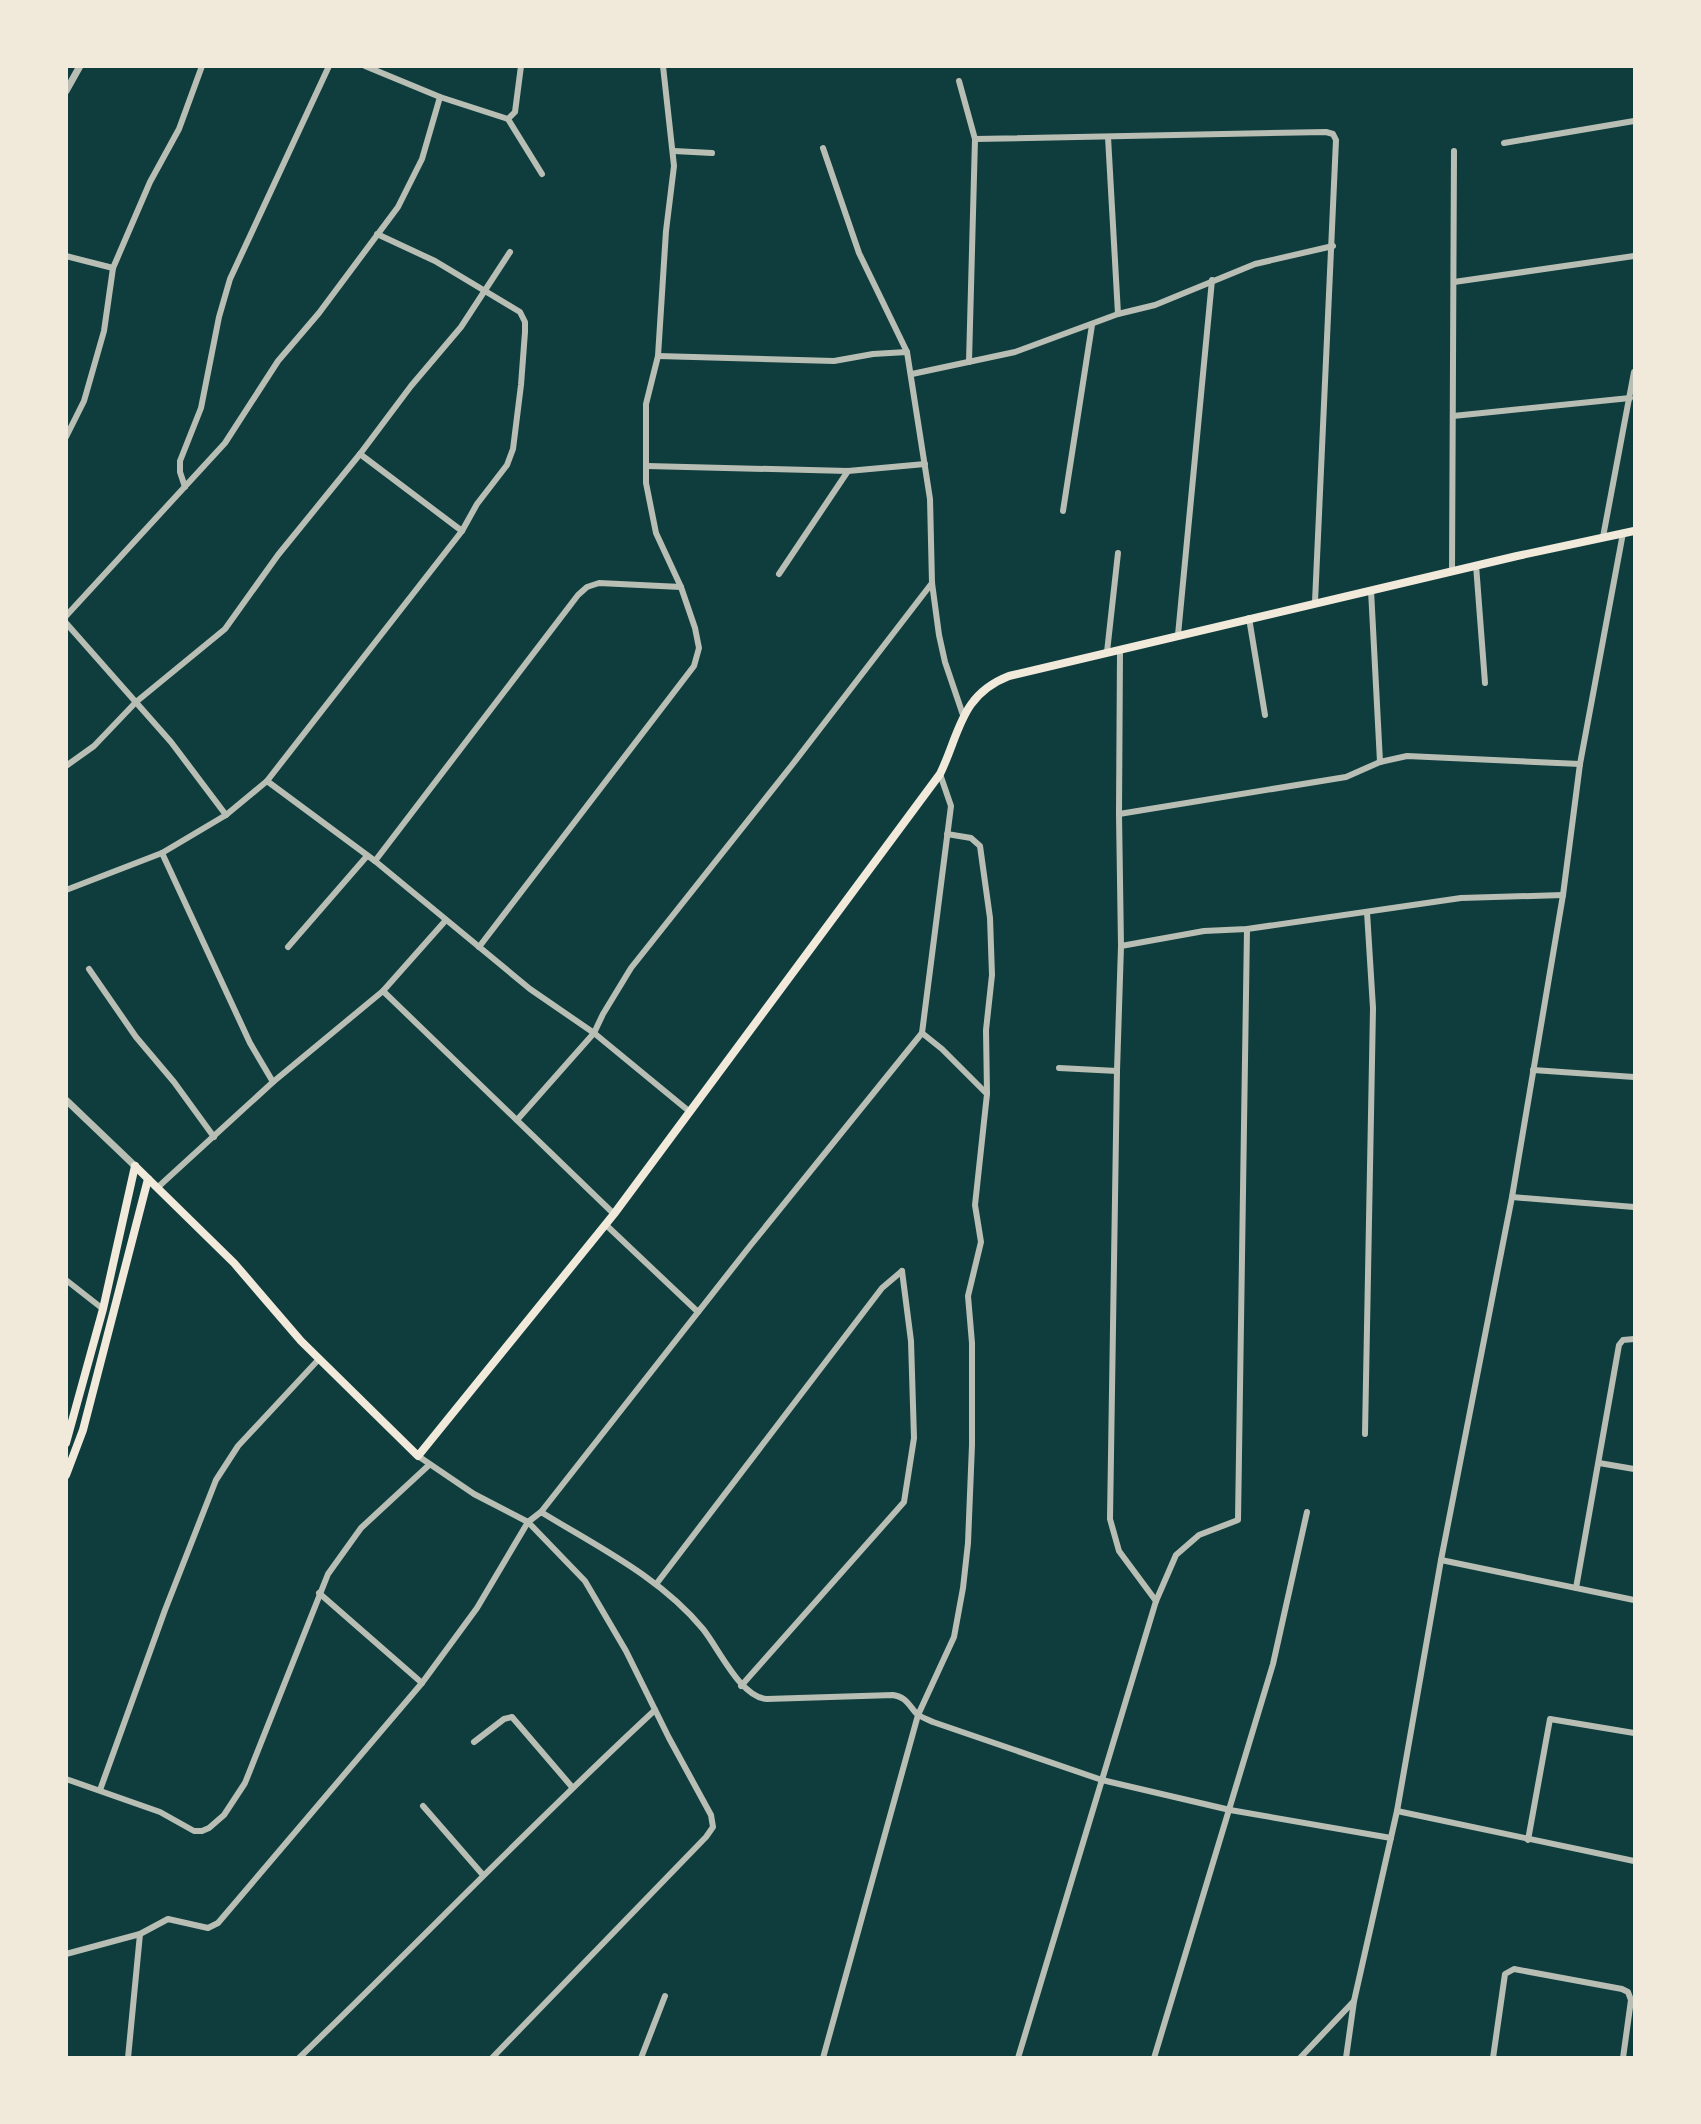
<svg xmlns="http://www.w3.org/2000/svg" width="1701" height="2124" font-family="'Source Sans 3',sans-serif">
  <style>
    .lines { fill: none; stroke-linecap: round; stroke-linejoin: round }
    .minor { stroke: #b8beb3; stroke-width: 6 }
    .tertiary { stroke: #b8beb3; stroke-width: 7 }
    .secondary { stroke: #f1e9da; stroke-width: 8 }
  </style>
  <rect width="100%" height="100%" fill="#0f3d3e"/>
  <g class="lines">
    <g class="minor">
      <polyline points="959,81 975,139 969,362"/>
      <polyline points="440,97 508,119 515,112 521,66"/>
      <polyline points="508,119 542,174"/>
      <polyline points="1108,137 1118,314"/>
      <polyline points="975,139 1326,132 1333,134 1336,140 1315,602"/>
      <polyline points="1504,143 1634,121"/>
      <polyline points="823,148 859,253 907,352 930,499 932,583 939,635 945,662 963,715"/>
      <polyline points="674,151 712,153"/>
      <polyline points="66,256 113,268"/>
      <polyline points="1454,282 1634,256"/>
      <polyline points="658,356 834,361 873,354 907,352"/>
      <polyline points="912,374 1015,352 1118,314 1155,305 1255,264 1333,246"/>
      <polyline points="1453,416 1630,398"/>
      <polyline points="66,437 84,401 104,331 113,268 150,182 179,129 202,66"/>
      <polyline points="360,454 462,531"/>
      <polyline points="647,466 848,471 925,464"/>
      <polyline points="185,487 180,472 180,461 201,408 219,317 230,279 329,66"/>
      <polyline points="1063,511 1092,325"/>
      <polyline points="1603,537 1634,372"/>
      <polyline points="1476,565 1485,683"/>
      <polyline points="1452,571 1454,151"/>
      <polyline points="779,574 848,471"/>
      <polyline points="1371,590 1380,762"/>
      <polyline points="66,616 225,443 278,361 319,313 398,207 422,159 440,97 365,66"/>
      <polyline points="1249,618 1265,715"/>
      <polyline points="66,623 171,742 226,815"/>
      <polyline points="1178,635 1212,280"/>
      <polyline points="1120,650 1119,814 1121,946 1117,1071 1110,1519 1119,1551 1156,1601"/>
      <polyline points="1107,652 1118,553"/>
      <polyline points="66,766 94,746 136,702 225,629 278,555 360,454 411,386 461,327 510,252"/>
      <polyline points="267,781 462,531 477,504 507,465 513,449 521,385 525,332 525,322 520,312 435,261 377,234"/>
      <polyline points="1119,814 1346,777 1380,762 1407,756 1580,764"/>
      <polyline points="947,834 971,838 980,846 990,918 992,975 986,1030 987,1093"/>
      <polyline points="162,853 250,1043 273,1082"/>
      <polyline points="375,861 578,595 587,587 599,583 681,587"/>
      <polyline points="66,890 162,853 226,815 267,781 375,861 530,989 594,1033 690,1112"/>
      <polyline points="1121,946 1204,931 1247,929 1461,898 1563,895"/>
      <polyline points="288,947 367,856"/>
      <polyline points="479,947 694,666 699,648 695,628 681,587 656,533 646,483 646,404 658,356 666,231 674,166 663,66"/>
      <polyline points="89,969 136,1037 174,1082 214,1137"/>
      <polyline points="383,991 614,1214"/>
      <polyline points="1059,1068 1117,1071"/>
      <polyline points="1533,1070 1634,1077"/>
      <polyline points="517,1120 594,1033 603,1014 631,968 792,765 932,583"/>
      <polyline points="157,1188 273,1082 383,991 446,920"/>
      <polyline points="1512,1197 1634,1207"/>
      <polyline points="605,1224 698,1312"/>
      <polyline points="66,1280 103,1309"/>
      <polyline points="1365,1434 1373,1008 1367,912"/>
      <polyline points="418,1456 474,1494 528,1522 585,1581 626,1651 669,1738 711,1815 713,1827 706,1837 492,2058"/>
      <polyline points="1599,1463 1634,1469"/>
      <polyline points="541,1512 750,1246 922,1033"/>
      <polyline points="1441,1560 1634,1600"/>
      <polyline points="657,1583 882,1288 902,1271"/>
      <polyline points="1576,1588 1619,1345 1623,1340 1634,1339"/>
      <polyline points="319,1593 422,1683"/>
      <polyline points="741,1686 904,1502 914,1438 911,1341 902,1271"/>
      <polyline points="474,1742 504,1719 512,1717 572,1787"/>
      <polyline points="66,1779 160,1812 194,1831 202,1831 209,1828 224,1815 245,1783 328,1574 361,1528 429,1465"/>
      <polyline points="100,1790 165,1610 216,1480 238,1446 319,1359"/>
      <polyline points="423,1806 483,1875"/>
      <polyline points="1397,1811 1634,1861"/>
      <polyline points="1528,1840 1550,1719 1634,1733"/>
      <path d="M66,1954l74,-20 28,-15 40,9 10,-5 204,-240 55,-75 51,-86 13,-10c57,35 119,65 162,117 16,20 38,69 64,70l126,-4c13,2 15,9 23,18 4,4 11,6 17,9l169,58 128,30 161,28"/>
      <polyline points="128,2058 140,1934"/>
      <path d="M299,2058c120,-116 234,-235 356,-348"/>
      <polyline points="641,2058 665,1996"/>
      <polyline points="823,2058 918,1715 954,1637 963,1588 968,1543 972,1445 972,1343 968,1296 981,1242 975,1205 987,1094 942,1049 922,1033 951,806 940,774"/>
      <polyline points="1018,2058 1156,1601 1176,1555 1199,1535 1238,1520 1247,929"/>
      <polyline points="1154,2058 1273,1664 1307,1512"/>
      <polyline points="1300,2058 1354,2001"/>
      <polyline points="1346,2058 1354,2001 1397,1811 1441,1560 1512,1197 1563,895 1580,764 1623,533"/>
      <polyline points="1493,2058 1505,1974 1514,1969 1622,1989 1628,1992 1631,2000 1623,2058"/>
    </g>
    <g class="tertiary">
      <polyline points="66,91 80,66"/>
      <polyline points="66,1100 135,1166"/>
    </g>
    <g class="secondary">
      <path d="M135,1166l99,97 67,78 117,115 196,-242 326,-440c20,-41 20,-79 69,-98l508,-120 117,-25"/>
      <polyline points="66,1443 103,1309 135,1166"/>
      <polyline points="66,1475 83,1430 148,1179"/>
    </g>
  </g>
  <rect width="1701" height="2124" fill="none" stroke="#f1e9da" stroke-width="136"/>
</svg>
